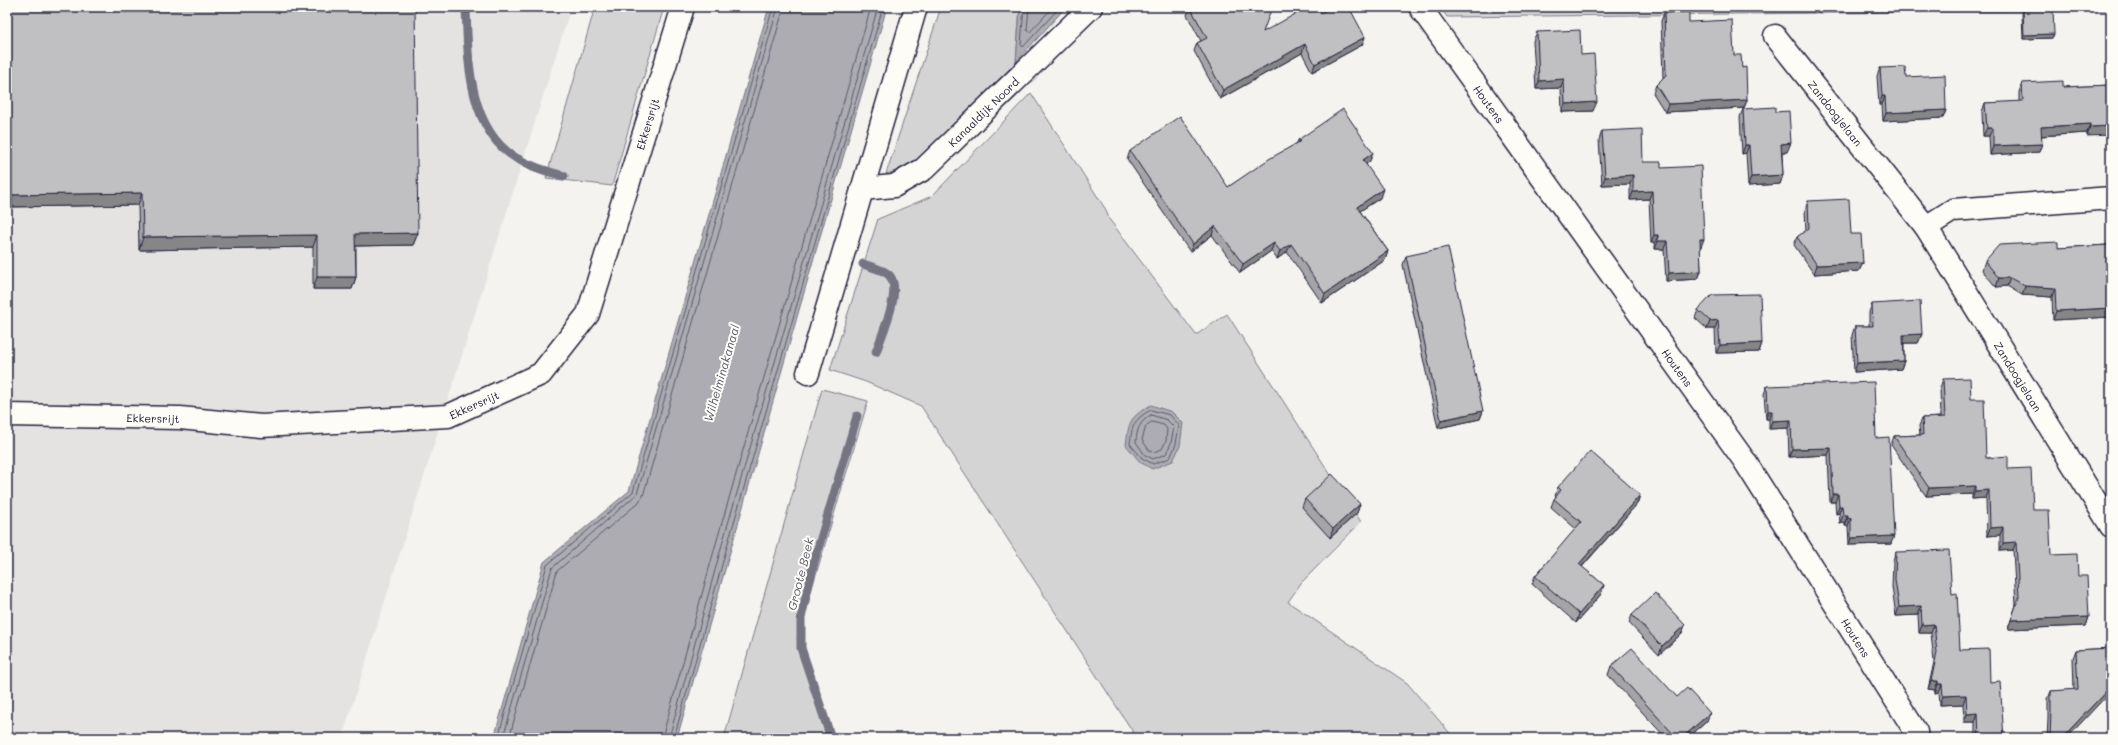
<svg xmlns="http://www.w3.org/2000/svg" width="2118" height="745" font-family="Mali,sans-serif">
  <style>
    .built { fill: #e4e3e2 }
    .green { fill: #d5d4d5; stroke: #7c7b88 }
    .water { fill: #acacb2; stroke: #757582 }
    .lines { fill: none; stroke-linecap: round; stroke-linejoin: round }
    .shore { stroke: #59596b; stroke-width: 1 }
    .stream { stroke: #757582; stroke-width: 9 }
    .street-casing { stroke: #22223b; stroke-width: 25 }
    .street { stroke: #fdfcf7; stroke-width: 22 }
    .wall { fill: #a5a4a7; stroke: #22223b }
    .shaded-wall { fill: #868688; stroke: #22223b }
    .building { fill: #c0bfc2; stroke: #22223b }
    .labels { text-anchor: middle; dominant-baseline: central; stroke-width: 4; stroke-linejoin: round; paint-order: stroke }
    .street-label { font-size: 11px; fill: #22223b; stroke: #fdfcf7 }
    .water-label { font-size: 12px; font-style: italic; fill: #59596b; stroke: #fdfcf7 }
  </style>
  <rect width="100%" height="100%" fill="#f4f3ef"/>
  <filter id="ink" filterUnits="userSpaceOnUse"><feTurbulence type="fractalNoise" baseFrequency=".025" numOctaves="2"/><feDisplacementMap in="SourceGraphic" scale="8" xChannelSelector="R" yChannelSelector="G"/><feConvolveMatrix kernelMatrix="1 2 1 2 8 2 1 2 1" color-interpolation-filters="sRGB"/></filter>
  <g filter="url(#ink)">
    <polygon class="built" points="7,7 571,7 342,738 7,738"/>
    <g class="green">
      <polygon points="595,7 664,7 612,186 546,178"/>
      <polygon points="941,7 1020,7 1016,62 957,128 910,167 886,174"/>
      <polygon points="1440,7 2111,7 2111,10 1447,17"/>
      <polygon points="1031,93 1106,210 1109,219 1196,335 1227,314 1361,522 1301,583 1288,602 1407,683 1454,738 1137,738 921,406 866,382 830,370 878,219 932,196"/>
      <polygon points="822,389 868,401 797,638 826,716 831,738 724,738"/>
    </g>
    <g class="water">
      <polygon points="769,7 887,7 817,247 677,738 494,738 544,562 629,491"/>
      <polygon points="1020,7 1066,7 1016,62"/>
      <path d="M1151,405l21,7 11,11 -3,23 -7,15 -21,8 -12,-7 -14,-17c3,-24 3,-27 25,-40z"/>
    </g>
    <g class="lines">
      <g class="shore">
        <polyline points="1024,7 1021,45 1023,47 1060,7"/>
        <polyline points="1029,7 1027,30 1030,32 1053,7"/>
        <path d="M1151,410l19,5 9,10 -3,19 -6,14 -17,6 -11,-6 -12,-14c2,-19 4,-25 21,-34z"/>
        <path d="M1151,415l16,5 7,7 -3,16 -5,11 -13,5 -8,-4 -9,-13c1,-13 3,-20 15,-27z"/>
        <polygon points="1152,422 1164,425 1167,429 1166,441 1162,449 1154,452 1149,450 1142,440 1146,426"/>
        <polyline points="498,738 547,565 633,492 773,7"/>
        <polyline points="503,738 552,568 637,494 778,7"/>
        <polyline points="509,738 557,571 638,503 643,496 784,7"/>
        <polyline points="662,738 717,540 871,7"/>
        <polyline points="669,738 723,541 878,7"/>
        <polyline points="674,738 728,543 883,7"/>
      </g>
      <g class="stream">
        <path d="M466,7c2,50 1,121 50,151 14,8 32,14 48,18"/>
        <path d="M863,264c8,3 20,5 26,11 14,14 -7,59 -13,77"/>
        <polyline points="831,738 801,648 801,618 814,562 857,416"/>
      </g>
      <defs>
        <g id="street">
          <path id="s1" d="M1420,7l324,453 172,272 1,6"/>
          <path id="s2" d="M1775,36l151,191"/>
          <path id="s3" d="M862,189l32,-3 30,-17 167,-162"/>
          <path id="s4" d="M2111,198l-158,12 -27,17 185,299"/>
          <polyline points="808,373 916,7"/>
          <path id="s5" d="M7,415l173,3 81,8 187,-10 93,-42 47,-60 95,-307"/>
        </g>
      </defs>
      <use href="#street" class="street-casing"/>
      <use href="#street" class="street"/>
    </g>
    <g class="wall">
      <polygon points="7,7 418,233 413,245 356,246 356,277 352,289 313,289 313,247 139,250 138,205 7,207"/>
      <polygon points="1190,7 1263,32 1321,13 1365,37 1362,45 1312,72 1302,53 1220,99 1194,51 1197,43 1201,41 1187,15"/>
      <polygon points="2023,10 2054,34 2052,38 2023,39 2022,14"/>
      <polygon points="1664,13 1689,22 1734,55 1742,68 1747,100 1744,108 1665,112 1653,93 1656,85 1663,78 1661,21"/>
      <polygon points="1537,32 1581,55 1593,111 1562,112 1561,88 1536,89 1533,41"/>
      <polygon points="1880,68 1906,77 1946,110 1943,118 1883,121 1882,105 1879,105 1877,76"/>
      <polygon points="2022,83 2063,87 2111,85 2087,136 2087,133 2041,136 2039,152 1990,155 1989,136 1983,136 1982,112 1985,103 2019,102 2019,92"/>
      <polygon points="1743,109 1775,112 1787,152 1782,152 1783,175 1780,184 1748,186 1746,153 1742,154 1740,117"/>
      <polygon points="1602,131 1643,162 1661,168 1701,247 1700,247 1701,271 1698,279 1666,281 1664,249 1655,249 1655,243 1651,243 1649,199 1630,200 1630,184 1602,185 1599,140"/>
      <polygon points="1298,140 1370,161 1366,164 1380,198 1360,211 1388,251 1385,260 1322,303 1287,252 1277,259 1271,251 1240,273 1212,235 1190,252 1127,159 1130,151 1228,187 1297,143"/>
      <polygon points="1808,201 1851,234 1863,263 1859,271 1814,274 1794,245 1797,237 1806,231 1805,210"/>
      <polygon points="2109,239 2111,317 2053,320 2052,297 2022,295 2007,286 1996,287 1982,270 1985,261 2058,248 2107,245"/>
      <polygon points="1406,256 1483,411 1480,419 1438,428 1403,265"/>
      <polygon points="1872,304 1922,334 1918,343 1904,343 1904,361 1901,369 1854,372 1852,335 1855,326 1869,326 1869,312"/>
      <polygon points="1698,310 1762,343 1759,352 1716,353 1715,329 1707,329 1695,318"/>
      <polygon points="1943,379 1971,399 1986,458 2008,469 2033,510 2051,555 2078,576 2089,617 2086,626 2008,629 2016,605 2013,550 2000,551 2000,535 1987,536 1986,498 1972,499 1972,494 1926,496 1891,445 1894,436 1920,435 1919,426 1922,418 1941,417 1940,388"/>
      <polygon points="1767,386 1876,438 1891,544 1849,545 1848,526 1845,526 1845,522 1840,523 1839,513 1836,514 1835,502 1830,502 1828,455 1789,457 1788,428 1769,429 1769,419 1766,419 1764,394"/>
      <polygon points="2110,424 2111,424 2111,459 2108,459 2107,432"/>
      <polygon points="1558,487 1640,495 1637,504 1582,567 1604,585 1601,594 1576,623 1532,584 1535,576 1576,529 1551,507 1554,499 1556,497 1555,496"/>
      <polygon points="1305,499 1360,504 1357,513 1330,538 1302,507"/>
      <polygon points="1896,552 1952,594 1960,650 1990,682 2004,738 1975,738 1975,722 1964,722 1963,704 1940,705 1939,692 1935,693 1935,690 1928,689 1934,662 1931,633 1919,633 1918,615 1896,616 1892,587 1893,561"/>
      <polygon points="1632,615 1685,625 1682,633 1659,655 1629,623"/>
      <polygon points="2111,648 2067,738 2047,738 2048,719 2048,699 2051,691 2074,690 2073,658 2076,650"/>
      <polygon points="1611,666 1677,697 1707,721 1688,738 1666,738 1608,675"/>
    </g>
    <g class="shaded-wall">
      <polygon points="2054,34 2052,38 2023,39 2024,35"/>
      <polygon points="1365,37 1362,45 1312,72 1315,64"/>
      <polygon points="1305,44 1302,53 1220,99 1223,90"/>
      <polygon points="1564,79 1561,88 1536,89 1539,81"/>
      <polygon points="1882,96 1885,96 1882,105 1879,105"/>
      <polygon points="1747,100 1744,108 1665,112 1668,104"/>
      <polygon points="1597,102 1593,111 1562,112 1565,104"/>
      <polygon points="1946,110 1943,118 1883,121 1886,113"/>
      <polygon points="2090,124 2087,133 2038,136 2041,127"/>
      <polygon points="2111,126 2111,135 2087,136 2090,127"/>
      <polygon points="1987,128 1993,128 1989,136 1983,136"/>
      <polygon points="1791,143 1787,152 1778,152 1781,144"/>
      <polygon points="2042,144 2039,152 1990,155 1993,146"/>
      <polygon points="1745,145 1749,145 1746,153 1742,154"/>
      <polygon points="1373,153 1370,161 1360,168 1363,160"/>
      <polygon points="1633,175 1630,184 1602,185 1605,177"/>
      <polygon points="1783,175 1780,184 1748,186 1751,177"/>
      <polygon points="1383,189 1380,198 1354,215 1357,207"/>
      <polygon points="1652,191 1649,199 1630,200 1633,192"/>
      <polygon points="142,193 138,205 7,207 7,195"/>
      <polygon points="1215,226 1212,235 1190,252 1193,244"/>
      <polygon points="418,233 413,245 351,246 355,234"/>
      <polygon points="317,235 313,247 139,250 143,237"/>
      <polygon points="1654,235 1658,235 1655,243 1651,243"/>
      <polygon points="1700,239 1704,239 1701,247 1697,247"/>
      <polygon points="1658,241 1667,241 1664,249 1655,249"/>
      <polygon points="1274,243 1271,251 1240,273 1243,264"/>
      <polygon points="1291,244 1287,252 1277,259 1280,251"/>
      <polygon points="1388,251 1385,260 1322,303 1325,294"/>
      <polygon points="1863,263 1859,271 1814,274 1817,265"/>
      <polygon points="1701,271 1698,279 1666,281 1669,273"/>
      <polygon points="317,277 356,277 352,289 313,289"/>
      <polygon points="1999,278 2010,278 2007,286 1996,287"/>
      <polygon points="2025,286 2055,288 2052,297 2022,295"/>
      <polygon points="2111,308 2111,317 2053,320 2056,311"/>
      <polygon points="1718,320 1715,329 1707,329 1710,321"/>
      <polygon points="1922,334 1918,343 1900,343 1903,335"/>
      <polygon points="1762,343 1759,352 1716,353 1720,345"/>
      <polygon points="1904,361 1901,369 1854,372 1857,363"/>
      <polygon points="1483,411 1480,419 1438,428 1441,420"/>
      <polygon points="1768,411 1772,411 1769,419 1766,419"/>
      <polygon points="1791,420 1788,428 1769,429 1772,421"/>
      <polygon points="1831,448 1828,455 1789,457 1792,449"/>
      <polygon points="2111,452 2111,459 2108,459"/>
      <polygon points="1975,486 1972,494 1926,496 1929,488"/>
      <polygon points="1989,490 1986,498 1972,499 1975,491"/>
      <polygon points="1833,494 1838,494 1835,502 1830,502"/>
      <polygon points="1640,495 1637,504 1576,573 1579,564"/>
      <polygon points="1360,504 1357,513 1330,538 1333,529"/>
      <polygon points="1839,506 1842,506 1839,513 1836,514"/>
      <polygon points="1843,515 1848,515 1845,522 1840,523"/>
      <polygon points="1848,518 1851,518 1848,526 1845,526"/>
      <polygon points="2003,527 2000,535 1987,536 1990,528"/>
      <polygon points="1894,536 1891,544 1849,545 1851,538"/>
      <polygon points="2016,542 2013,550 2000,551 2003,543"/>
      <polygon points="1604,585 1601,594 1576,623 1579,614"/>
      <polygon points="1921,606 1918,615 1896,616 1899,607"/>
      <polygon points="2089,617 2086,626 2008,629 2011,620"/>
      <polygon points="1934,624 1931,633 1919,633 1922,625"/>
      <polygon points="1685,625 1682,633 1659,655 1662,646"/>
      <polygon points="1931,681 1938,681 1935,690 1928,689"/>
      <polygon points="1938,684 1942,684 1939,692 1935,693"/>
      <polygon points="2111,686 2111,691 2067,738 2062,738"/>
      <polygon points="1966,695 1963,704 1940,705 1943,696"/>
      <polygon points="1710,713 1707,721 1688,738 1682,738"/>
      <polygon points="1978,713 1975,722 1964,722 1967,714"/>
    </g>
    <g class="building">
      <polygon points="7,7 415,7 418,233 355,234 356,277 317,277 317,235 143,237 142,193 7,195"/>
      <polygon points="1190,7 1272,7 1263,32 1308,7 1318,7 1321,13 1331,7 1349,7 1365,37 1315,64 1305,44 1223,90 1197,43 1207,38"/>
      <polygon points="2053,9 2054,34 2024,35 2023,10"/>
      <polygon points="1689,12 1689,22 1732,20 1734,55 1741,55 1742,68 1746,67 1747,100 1668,104 1656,85 1666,75 1664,13"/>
      <polygon points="1580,30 1581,55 1594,54 1597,102 1565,104 1564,79 1539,81 1537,32"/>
      <polygon points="1905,67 1906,77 1945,75 1946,110 1886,113 1885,96 1882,96 1880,68"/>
      <polygon points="2063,81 2063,87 2111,85 2111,126 2090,127 2090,124 2041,127 2042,144 1993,146 1993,128 1987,128 1985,103 2023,101 2022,83"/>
      <polygon points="1775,107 1775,112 1789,111 1791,143 1781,144 1783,175 1751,177 1749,145 1745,145 1743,109"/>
      <polygon points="1343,109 1373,153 1363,160 1383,189 1357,207 1388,251 1325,294 1291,244 1280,251 1274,243 1243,264 1215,226 1193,244 1130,151 1180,116 1228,187 1269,159 1301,141 1298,140"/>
      <polygon points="1642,129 1643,162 1661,162 1661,168 1701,166 1704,239 1700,239 1701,271 1669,273 1667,241 1658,241 1658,235 1654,235 1652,191 1633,192 1633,175 1605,177 1602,131"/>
      <polygon points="1849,199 1851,234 1861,234 1863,263 1817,265 1797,237 1809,228 1808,201"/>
      <polygon points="2109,239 2111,239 2111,308 2056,311 2055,288 2025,286 2010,278 1999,278 1985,261 1999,245 2058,242 2058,248 2109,245"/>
      <polygon points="1448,247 1483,411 1441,420 1406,256"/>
      <polygon points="1760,294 1762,343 1720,345 1718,320 1710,321 1698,310 1712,295"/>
      <polygon points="1920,301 1922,334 1903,335 1904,361 1857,363 1855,326 1873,326 1872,304"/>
      <polygon points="1970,378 1971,399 1984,399 1986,458 2008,456 2008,469 2031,468 2033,510 2049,510 2051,555 2077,554 2078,576 2087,576 2089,617 2011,620 2019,597 2016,542 2003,543 2003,527 1990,528 1989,490 1975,491 1975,486 1929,488 1894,436 1923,435 1922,418 1945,417 1943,379"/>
      <polygon points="1874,382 1876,438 1889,437 1894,536 1851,538 1851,518 1848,518 1848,515 1843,515 1842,506 1839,506 1838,494 1833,494 1831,448 1792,449 1791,420 1772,421 1772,411 1768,411 1767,386"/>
      <polygon points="2110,424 2111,424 2111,445"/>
      <polygon points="1590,451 1640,495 1579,564 1604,585 1579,614 1535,576 1581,522 1554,499 1561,490 1558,487"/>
      <polygon points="1332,474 1360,504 1333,529 1305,499"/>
      <polygon points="1949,550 1952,594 1957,593 1960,650 1989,649 1990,682 2000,681 2004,738 1979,738 1978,713 1967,714 1966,695 1943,696 1942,684 1938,684 1938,681 1931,681 1937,653 1934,624 1922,625 1921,606 1899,607 1895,579 1896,552"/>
      <polygon points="1655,593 1685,625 1662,646 1632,615"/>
      <polygon points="1632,648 1677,697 1687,688 1710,713 1682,738 1677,738 1611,666"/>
      <polygon points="2111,648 2111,686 2062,738 2050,738 2051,711 2051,691 2078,689 2076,650"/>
      <polygon points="1790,735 1793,738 1787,738"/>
    </g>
  </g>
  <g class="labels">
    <g class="street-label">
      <text stroke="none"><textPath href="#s1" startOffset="119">Houtens</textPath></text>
      <text stroke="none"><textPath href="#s3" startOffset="149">Kanaaldijk Noord</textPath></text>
      <text stroke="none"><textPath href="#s2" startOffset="98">Zandoogjelaan</textPath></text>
      <text stroke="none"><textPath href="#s5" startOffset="819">Ekkersrijt</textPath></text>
      <text stroke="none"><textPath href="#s1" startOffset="443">Houtens</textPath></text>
      <text stroke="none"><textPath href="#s4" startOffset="366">Zandoogjelaan</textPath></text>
      <text stroke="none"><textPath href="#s5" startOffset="470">Ekkersrijt</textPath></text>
      <text stroke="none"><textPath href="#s5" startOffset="146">Ekkersrijt</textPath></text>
      <text stroke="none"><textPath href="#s1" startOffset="767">Houtens</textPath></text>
    </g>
    <g class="water-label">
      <text transform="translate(721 373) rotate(-74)">Wilhelminakanaal</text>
      <text transform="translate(800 574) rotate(-76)">Groote Beek</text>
    </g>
  </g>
  <rect width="2118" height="745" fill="none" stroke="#fdfcf7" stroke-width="24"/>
  <rect x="12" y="12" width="2094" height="721" fill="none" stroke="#22223b" stroke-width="1.5" filter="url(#ink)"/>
</svg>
